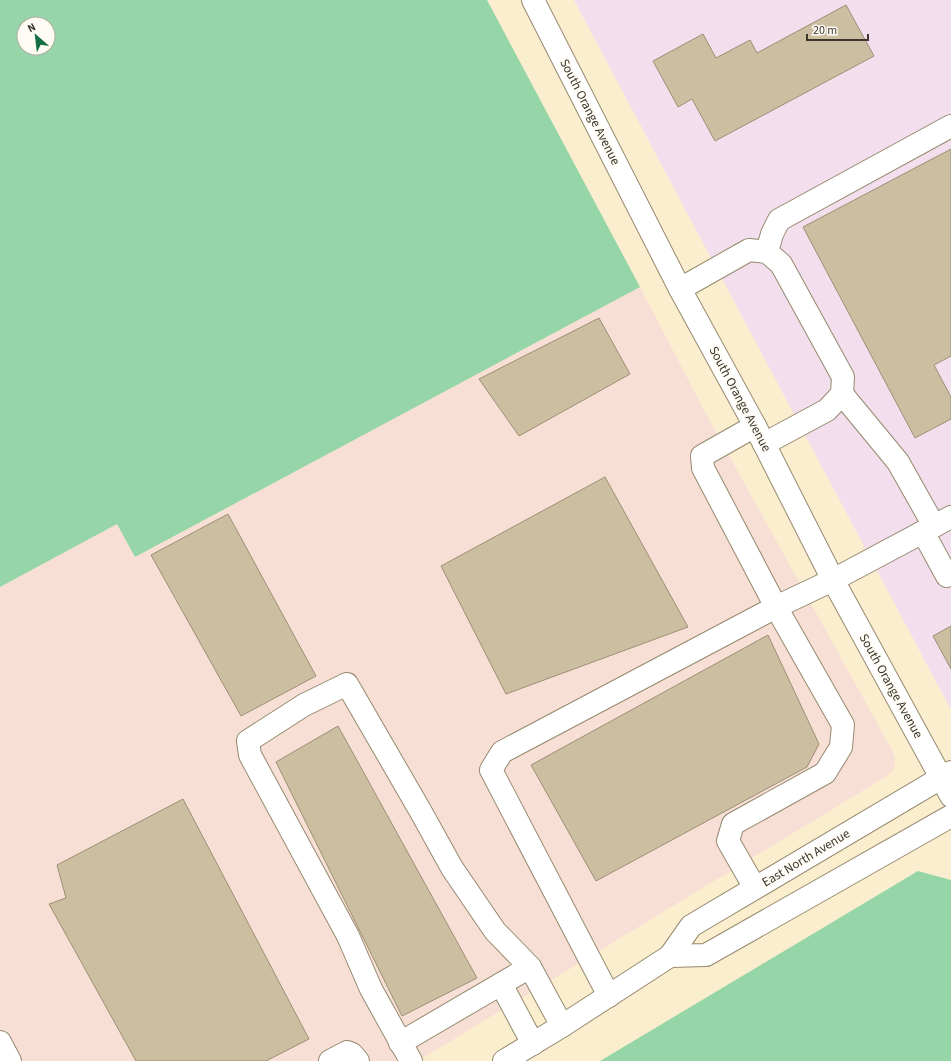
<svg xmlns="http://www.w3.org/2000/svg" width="951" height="1061" font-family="'Source Sans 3',sans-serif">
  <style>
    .commercial { fill: #f3deed }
    .industrial { fill: #f7dfd5 }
    .green { fill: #96d5a7; fill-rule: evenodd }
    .building { fill: #cbbea1; stroke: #9c8f74 }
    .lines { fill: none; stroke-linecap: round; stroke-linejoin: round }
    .minor-casing { stroke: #95896e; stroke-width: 24 }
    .minor { stroke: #fff; stroke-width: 22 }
    .labels { text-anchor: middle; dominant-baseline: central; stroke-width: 4; stroke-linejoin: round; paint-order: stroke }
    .street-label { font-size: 13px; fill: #3b352a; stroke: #fffcf6 }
  </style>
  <rect width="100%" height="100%" fill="#fbeecf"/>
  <polygon class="commercial" points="574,0 951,0 951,708 950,708"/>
  <polygon class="industrial" points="640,287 705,412 893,752 895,759 895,765 892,771 887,776 418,1061 0,1061 0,587 117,524 135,557"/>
  <g class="green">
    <path d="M0,0h487l153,287 -505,270 -18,-33 -117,63zM24,24h24v24h-24z"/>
    <polygon points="918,871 951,880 951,1061 600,1061"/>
  </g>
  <g class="building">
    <polygon points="846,5 874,56 715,141 692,99 678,107 653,61 703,34 716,58 750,40 757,53"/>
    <polygon points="951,149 951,356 934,365 951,397 951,419 915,438 803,227"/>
    <polygon points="599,318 630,374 519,436 479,379"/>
    <polygon points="605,477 688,627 506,694 441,566"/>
    <polygon points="228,514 316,676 241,716 151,555"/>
    <polygon points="951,626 951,669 933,636"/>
    <polygon points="768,635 819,744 807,767 596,881 531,765"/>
    <polygon points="338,726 477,978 402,1016 276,762"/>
    <polygon points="183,799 309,1039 266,1061 136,1061 49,904 66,898 57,865"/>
  </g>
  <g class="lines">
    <defs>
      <g id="minor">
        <polyline points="533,0 680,289 755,426 833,580 951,796"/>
        <polyline points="767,252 772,234 779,220 951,126"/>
        <polyline points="680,289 749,250 767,252 781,264 843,377 842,394 827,410 764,444"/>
        <polyline points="842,394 898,462 934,526"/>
        <polyline points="923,532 947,576 951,574"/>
        <polyline points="755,888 728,841 733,824 825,773 841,747 843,725 776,607 703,468 702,456 755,426"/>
        <polyline points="670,956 706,955 951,816"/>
        <polyline points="501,984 533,1044"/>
        <polyline points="609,996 491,770 502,752 776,607 833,580 951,517"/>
        <polyline points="0,1042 10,1061"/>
        <polyline points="400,1043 530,967"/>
        <polyline points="330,1061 347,1052 352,1054 358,1061"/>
        <polyline points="411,1061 371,989 348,936 250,755 248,741 304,705 347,684 421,812 452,868 495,931 530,967 562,1026"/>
        <polyline points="504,1061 562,1026 670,956 691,926 951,772"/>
      </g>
    </defs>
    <use href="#minor" class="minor-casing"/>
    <use href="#minor" class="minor"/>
  </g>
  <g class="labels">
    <g class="street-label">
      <text transform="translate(590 112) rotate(63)">South Orange Avenue</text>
      <text transform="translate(740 399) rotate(62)">South Orange Avenue</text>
      <text transform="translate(891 686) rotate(61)">South Orange Avenue</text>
      <text transform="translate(806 858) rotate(-31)">East North Avenue</text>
    </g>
  </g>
  <g transform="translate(36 36) rotate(332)"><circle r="19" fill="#fffcf6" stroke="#b1aca4"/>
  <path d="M0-3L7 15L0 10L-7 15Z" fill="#126f43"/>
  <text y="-6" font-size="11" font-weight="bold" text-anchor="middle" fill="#3b352a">N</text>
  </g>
  <path d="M807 34v6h61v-6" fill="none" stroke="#3b352a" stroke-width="2"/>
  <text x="813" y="34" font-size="12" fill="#3b352a" stroke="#fffcf6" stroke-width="3" paint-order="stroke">20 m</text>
</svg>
